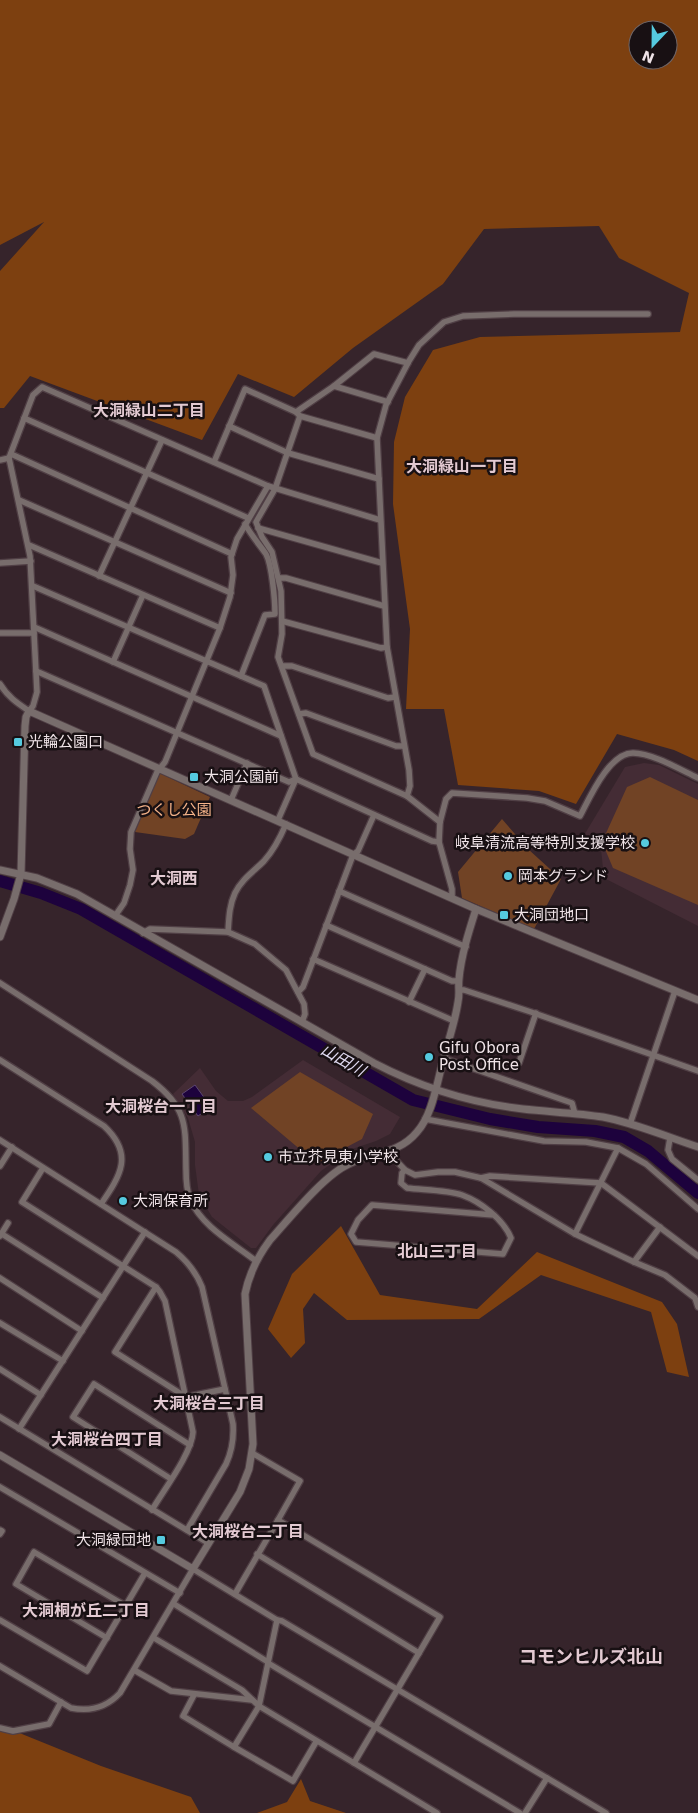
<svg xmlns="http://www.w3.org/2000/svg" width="698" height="1813" font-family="'DejaVu Sans','Noto Sans JP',sans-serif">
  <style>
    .built { fill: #442c35 }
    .green { fill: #714325 }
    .forest { fill: #7d4010; fill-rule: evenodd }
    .water { fill: #1d023d; stroke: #5c4670 }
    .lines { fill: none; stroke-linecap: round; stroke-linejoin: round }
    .river { stroke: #1d023d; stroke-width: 12 }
    .minor-casing { stroke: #503f45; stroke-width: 8 }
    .tertiary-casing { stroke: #503f45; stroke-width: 9 }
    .minor { stroke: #786d6c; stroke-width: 5.5 }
    .tertiary { stroke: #786d6c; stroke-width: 7 }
    .poi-dot { fill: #55cadf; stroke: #181013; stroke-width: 2 }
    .labels { text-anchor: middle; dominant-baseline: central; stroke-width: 5; stroke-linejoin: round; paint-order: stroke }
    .poi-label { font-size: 15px; fill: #f0e4e8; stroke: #181013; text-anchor: start }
    .park-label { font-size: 15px; fill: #f5b389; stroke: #181013 }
    .neighbourhood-label { font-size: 16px; font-weight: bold; fill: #e3cad2; stroke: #181013 }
    .water-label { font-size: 16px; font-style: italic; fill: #e1dbf2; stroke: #181013 }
    .quarter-label { font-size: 18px; font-weight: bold; fill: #e3cad2; stroke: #181013 }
  </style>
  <rect width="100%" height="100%" fill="#36242b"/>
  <g class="built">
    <polygon points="644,763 659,765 698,784 698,926 604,878 601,849 583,837 625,767"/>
    <polygon points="303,1060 400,1117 390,1134 376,1141 352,1149 321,1171 273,1225 256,1248 251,1248 212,1217 199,1195 195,1165 195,1142 188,1118 173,1094 200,1068 216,1091 228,1101 243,1101 252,1097"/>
  </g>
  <g class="green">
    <polygon points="159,773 210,797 194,834 185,839 135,832"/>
    <polygon points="650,777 698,800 698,905 613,868 602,842 627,787"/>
    <polygon points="502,819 528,849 561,879 534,929 462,898 458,872"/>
    <polygon points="300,1072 373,1114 362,1139 343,1149 331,1160 315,1162 251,1108"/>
  </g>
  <g class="forest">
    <path d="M0,0h698v761l-24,-11 -57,-16 -41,70 -37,-13 -81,-6 -14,-76h-38l4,-80 -17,-125 1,-62 11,-45 28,-47 47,-13 200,-5 9,-39 -70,-35 -20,-32 -115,3 -41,55 -90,64 -59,49 -56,-23 -36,66 -172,-64 -26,32h-4v-137l44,-49 -44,23zM638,30h30v30h-30z"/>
    <polygon points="341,1226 380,1295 477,1309 537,1252 662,1302 677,1324 689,1377 667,1372 651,1312 541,1275 479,1319 347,1320 314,1293 303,1309 305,1343 291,1358 268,1329 292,1274"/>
    <polygon points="0,1731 17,1732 101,1766 191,1797 200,1813 0,1813"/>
    <polygon points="301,1779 310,1801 346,1813 257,1813 287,1802"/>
  </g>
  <polygon class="water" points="195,1085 211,1107 198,1116 182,1094"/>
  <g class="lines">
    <polyline class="river" points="0,881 41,893 81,909 413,1100 490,1119 538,1127 595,1131 624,1137 648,1151 698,1193"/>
    <defs>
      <g id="minor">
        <polyline points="334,386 374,354 408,363"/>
        <polyline points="296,412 334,386 388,402"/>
        <polyline points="300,416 275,489 256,522 262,537 272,552 281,591 282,634 278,657 313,754 407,796 440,822"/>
        <polyline points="24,418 248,518"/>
        <polyline points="229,426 288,453 379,479"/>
        <polyline points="11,454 232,554"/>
        <polyline points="0,460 9,458"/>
        <polyline points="214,462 245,389 296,412 300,416 377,438"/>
        <polyline points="19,500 231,593"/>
        <polyline points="258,528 382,563"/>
        <polyline points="29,545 220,628"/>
        <polyline points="0,563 31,561"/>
        <polyline points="99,576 162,440"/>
        <polyline points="279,578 286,578 384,606"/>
        <polyline points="33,586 264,686 296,779 278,820"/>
        <polyline points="282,621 381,648 387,647"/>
        <polyline points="34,627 281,736"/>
        <polyline points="0,633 34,633"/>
        <polyline points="113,662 143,595"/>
        <polyline points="282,666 292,666 388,698 395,697"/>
        <polyline points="36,671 289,782 296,779 432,841 439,842"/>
        <path d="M241,676l24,-61 10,-1c0,-13 -3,-49 -9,-60 -7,-10 -15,-19 -21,-30"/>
        <path d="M0,684c7,12 17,19 29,27l4,-5 4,-14 -7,-136 -21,-98 24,-63 9,-8 226,99 112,34"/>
        <polyline points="299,714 306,713 396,746 404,746"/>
        <polyline points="407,796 410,786 409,770 387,647 377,438 386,405 409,361 419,345 444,322 463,316 514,314 648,314"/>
        <polyline points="231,800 247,763"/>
        <polyline points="339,891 466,947"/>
        <path d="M452,898v-9l-13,-47 1,-20 6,-23 6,-6 75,5 18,3 35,15c10,-19 29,-63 53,-63 19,0 48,17 65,25"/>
        <polyline points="115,916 124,903 130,885 133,870 130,849 131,832 157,772 165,762 220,628 230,597 233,575 231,557 237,539 268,486"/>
        <polyline points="326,925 452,981 459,981"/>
        <path d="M228,932c1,-13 1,-26 7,-39 7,-14 18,-21 29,-32 10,-11 16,-23 22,-37"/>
        <polyline points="143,933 150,929 228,932 255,944 286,970 304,1004 305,1014 302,1022"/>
        <polyline points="313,959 454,1021"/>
        <path d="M0,983l152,98c37,28 33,46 34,88 0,10 0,20 4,30 12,28 43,44 66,62"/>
        <polyline points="460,990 464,990 531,1012 698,1071"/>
        <polyline points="298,992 303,987 353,855 358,851 374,815"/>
        <polyline points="409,1002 425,969"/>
        <polyline points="443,1058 572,1103 575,1114"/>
        <path d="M0,1060l104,66c30,28 17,49 -3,78"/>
        <polyline points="519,1063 536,1013"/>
        <polyline points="425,1119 544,1141 586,1142 618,1148 646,1164 698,1209"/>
        <polyline points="630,1124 675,991"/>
        <polyline points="670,1138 668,1150 672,1159 698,1180"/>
        <path d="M0,1140l176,112c12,10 20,20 26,35l31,137c1,15 -1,27 -7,40l-39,66"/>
        <polyline points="388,1152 405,1170 415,1175 438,1172 455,1172 481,1178 575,1234 634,1262 665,1275 695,1298 698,1307"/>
        <polyline points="0,1166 12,1147"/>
        <path d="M43,1168l-21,34 134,85 4,5 5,9 28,131c-1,21 -30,59 -41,78"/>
        <path d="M405,1170l-3,3 -1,10 6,5c16,2 40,2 55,7 19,7 41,24 49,43l-8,16 -147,-12 -5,-8 7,-14 14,-15 122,10"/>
        <polyline points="481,1178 490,1176 601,1183 698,1256"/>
        <polyline points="2,1234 103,1298"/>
        <polyline points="575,1234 618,1148"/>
        <polyline points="0,1236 8,1223"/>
        <polyline points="634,1262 660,1227"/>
        <polyline points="0,1278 82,1331"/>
        <polyline points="156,1287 115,1352 186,1397 225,1389"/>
        <polyline points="0,1323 63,1361"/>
        <polyline points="0,1369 41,1395"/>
        <polyline points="0,1417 208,1543"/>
        <polyline points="19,1429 145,1232"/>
        <polyline points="252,1453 300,1481 278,1520"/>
        <polyline points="171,1479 73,1417 94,1384 190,1445"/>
        <polyline points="0,1487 180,1593"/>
        <polyline points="0,1530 2,1531 0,1534"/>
        <polyline points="235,1594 278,1520 440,1617 419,1653 257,1554"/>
        <polyline points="174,1604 268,1662"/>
        <polyline points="0,1620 87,1671 145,1573"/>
        <polyline points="277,1620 282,1621 547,1778"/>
        <polyline points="107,1638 16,1584 34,1552 126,1606"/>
        <polyline points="154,1638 242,1690 259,1706 354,1763 419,1653"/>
        <polyline points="268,1663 520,1813"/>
        <path d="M0,1666l71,42c20,4 36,-1 49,-15l73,-124 84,51 -18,86 -25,41 59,34 23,-39"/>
        <polyline points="134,1670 171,1691 252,1700"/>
        <polyline points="194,1695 183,1716 234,1747"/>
        <polyline points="0,1728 13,1731 49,1724 61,1702"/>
        <polyline points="354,1763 437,1813"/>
        <polyline points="525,1813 547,1778 606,1813"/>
      </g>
      <g id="tertiary">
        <path d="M0,870l37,8 40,16 297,169c46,24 97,40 149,46 27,3 54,4 80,8 32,6 64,20 95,30"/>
        <polyline points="0,937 14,899 21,874 25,726 26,717 29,711 476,909 698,1000"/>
        <path d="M0,1455l193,114 47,-77 9,-23 4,-25 -8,-150c4,-20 13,-38 25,-54 19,-21 54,-65 79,-76 23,-12 49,-9 68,-32 15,-17 19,-45 25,-67 5,-21 13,-42 16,-63 2,-8 0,-15 1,-23 2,-23 10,-48 17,-70"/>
      </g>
    </defs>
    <use href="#minor" class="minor-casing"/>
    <use href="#tertiary" class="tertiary-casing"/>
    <use href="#minor" class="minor"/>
    <use href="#tertiary" class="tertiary"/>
  </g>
  <g class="poi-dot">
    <rect x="13" y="737" width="10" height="10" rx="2.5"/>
    <rect x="189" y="772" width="10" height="10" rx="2.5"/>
    <circle cx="645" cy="843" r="5"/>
    <circle cx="508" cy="876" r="5"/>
    <rect x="499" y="910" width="10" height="10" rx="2.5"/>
    <circle cx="429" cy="1057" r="5"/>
    <circle cx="268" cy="1157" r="5"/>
    <circle cx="123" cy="1201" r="5"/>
    <rect x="156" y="1535" width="10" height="10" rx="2.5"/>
  </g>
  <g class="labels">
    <g class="poi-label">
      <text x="28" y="742">光輪公園口</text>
      <text x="204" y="777">大洞公園前</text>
      <text x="635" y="843" text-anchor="end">岐阜清流高等特別支援学校</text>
      <text x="518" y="876">岡本グランド</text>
      <text x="514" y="915">大洞団地口</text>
      <text x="439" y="1048">Gifu Obora<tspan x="439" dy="17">Post Office</tspan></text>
      <text x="278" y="1157">市立芥見東小学校</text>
      <text x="133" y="1201">大洞保育所</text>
      <text x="151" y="1540" text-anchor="end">大洞緑団地</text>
    </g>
    <g class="park-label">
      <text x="174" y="810">つくし公園</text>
    </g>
    <g class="neighbourhood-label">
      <text x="149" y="410">大洞緑山二丁目</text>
      <text x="462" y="466">大洞緑山一丁目</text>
      <text x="174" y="878">大洞西</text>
      <text x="161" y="1106">大洞桜台一丁目</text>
      <text x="437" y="1251">北山三丁目</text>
      <text x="209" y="1403">大洞桜台三丁目</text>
      <text x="107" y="1439">大洞桜台四丁目</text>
      <text x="248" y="1531">大洞桜台二丁目</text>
      <text x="86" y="1610">大洞桐が丘二丁目</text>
    </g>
    <g class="water-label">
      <text transform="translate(343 1060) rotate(30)">山田川</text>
    </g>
    <g class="quarter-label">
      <text x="591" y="1656">コモンヒルズ北山</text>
    </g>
  </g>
  <g transform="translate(653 45) rotate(202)"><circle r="24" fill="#181013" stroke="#6e6568"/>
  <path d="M0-4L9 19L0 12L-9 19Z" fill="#55cadf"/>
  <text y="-8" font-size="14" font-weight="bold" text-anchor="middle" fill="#f0e4e8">N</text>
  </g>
</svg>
